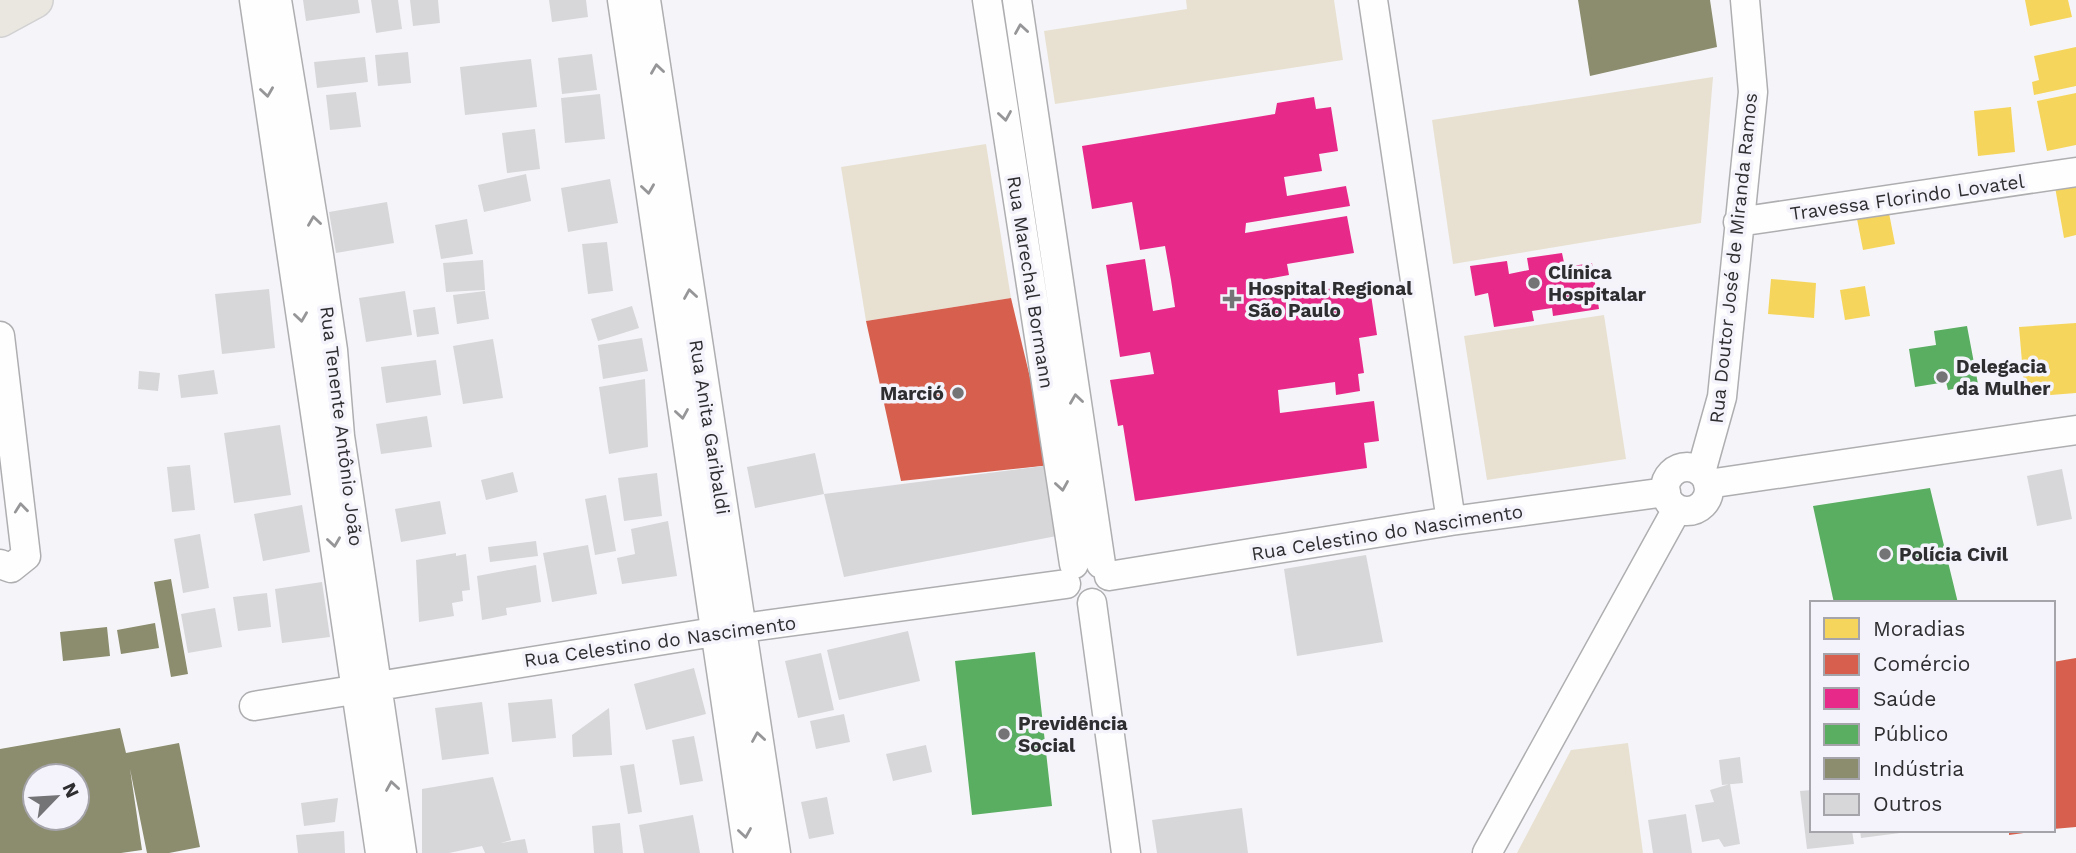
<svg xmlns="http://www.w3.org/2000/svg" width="2076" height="853" viewBox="0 0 2076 853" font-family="'Work Sans',sans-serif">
  <rect width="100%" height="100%" fill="#f5f5f9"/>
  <path fill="#e8e1d2" d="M1186 0H1334L1343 60 1055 104 1044 31 1187 9Z
    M1713 77 1701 223 1453 264 1432 120Z
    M986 144 1011 298 866 321 841 167Z
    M1604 315 1626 459 1487 480 1464 336Z
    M1628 743 1643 853H1517L1571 750Z"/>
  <path fill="#f6d55c" d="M2025 0H2068L2072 17 2030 26Z
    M2076 47V86L2034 95 2032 82 2039 80 2034 56Z
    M2076 93V145L2047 151 2037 101Z
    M2011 107 2015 152 1978 156 1974 111Z
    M2076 183V235L2064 238 2055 187Z
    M1889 213 1895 244 1863 250 1857 219Z
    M1771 279 1816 283 1814 318 1768 314Z
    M1865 286 1870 316 1845 320 1840 290Z
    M2076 323V393L2025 397 2019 327Z"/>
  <path fill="#d6604d" d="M1011 298 1051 465 901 481 866 321Z
    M2076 658V827L2053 829V662Z
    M2009 830H2031V832L2009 835Z"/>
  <path fill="#e7298a" d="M1314 97 1316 109 1331 107 1338 151 1319 154 1322 171 1284 177 1287 196 1346 186 1350 206 1246 223 1245 233 1347 216 1354 253 1287 264 1289 275 1261 280 1263 298 1356 285 1358 296 1371 295 1377 335 1359 338 1364 373 1358 374 1360 391 1336 395 1335 382 1278 390 1280 413 1374 401 1379 441 1364 443 1367 468 1135 501 1123 425 1118 426 1110 380 1154 374 1150 352 1120 357 1106 265 1145 259 1153 311 1175 307 1171 280 1165 246 1140 250 1132 202 1092 209 1082 146 1275 114 1277 103Z
    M1562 253 1565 267 1592 263 1599 309 1553 316 1552 308 1532 311 1534 321 1494 327 1488 293 1475 296 1470 266 1507 261 1509 274 1529 270 1527 258Z"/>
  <path fill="#5aae61" d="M1967 326 1978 384 1948 390 1946 382 1915 387 1909 349 1936 345 1934 331Z
    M1930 488 1958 603H1834L1813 506Z
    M1035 652 1052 806 972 815 955 661Z"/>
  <path fill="#8c8c6e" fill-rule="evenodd" d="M1578 0H1710L1717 47 1590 76Z
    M171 579 188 674 171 677 154 582Z
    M155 623 159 648 121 654 117 630Z
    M107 627 110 656 63 661 60 632Z
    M120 728 126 753 179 743 200 847 169 853H147L130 769 142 850 121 853H0V749ZM35 776H77V818H35Z"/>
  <path fill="#d7d7da" d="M303 0H358L360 13 306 21Z
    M371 0H398L402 29 376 33Z
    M410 0H438L440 23 413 26Z
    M549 0H586L588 17 552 22Z
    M408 52 411 83 378 86 375 55Z
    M592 54 597 90 562 94 558 58Z
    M365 57 368 82 317 88 314 62Z
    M531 59 537 107 465 115 460 67Z
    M356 92 361 127 330 130 326 95Z
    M600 94 605 139 565 143 561 98Z
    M535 129 540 169 507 173 502 133Z
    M526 174 531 201 484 212 478 185Z
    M610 179 618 223 568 232 561 188Z
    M387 202 394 243 336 253 329 212Z
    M467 219 473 254 441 259 435 225Z
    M607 242 613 291 588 294 582 244Z
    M483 260 485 290 446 292 443 263Z
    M269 289 275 348 222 354 215 294Z
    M405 291 412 335 366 342 359 298Z
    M485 291 489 319 457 324 453 295Z
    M632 306 639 328 598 341 591 319Z
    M435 307 439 334 417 337 413 310Z
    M642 338 648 371 603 379 598 345Z
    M493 339 503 398 463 404 453 346Z
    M436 360 441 395 386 403 381 367Z
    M214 370 218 394 181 398 178 375Z
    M139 371 160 373 158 391 138 389Z
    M645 379 648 447 609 454 599 387Z
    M427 416 432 447 381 454 376 424Z
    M280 425 291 495 234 503 224 433Z
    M815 453 824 494 755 508 747 467Z
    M190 465 195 510 172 512 167 467Z
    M1051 465 1062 535 844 577 824 494Z
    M2062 469 2072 519 2037 526 2027 476Z
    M513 472 518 492 486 500 481 480Z
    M657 473 662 516 624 521 618 478Z
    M606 495 616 551 595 555 585 499Z
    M440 501 446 534 401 542 395 509Z
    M302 505 310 552 263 561 254 514Z
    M668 521 677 576 622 584 617 558 635 554 631 529Z
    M200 534 209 588 183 593 174 539Z
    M536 541 538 556 490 562 488 547Z
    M588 545 597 594 552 602 543 553Z
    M456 553V556L466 554 470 590 462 591 463 601 452 603 454 616 419 622 416 560Z
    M1366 555 1383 642 1297 656 1284 569Z
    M536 565 541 602 506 608 507 615 482 620 477 576Z
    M322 582 330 637 282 643 275 589Z
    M267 593 271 627 238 631 233 597Z
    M215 608 222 647 188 653 181 614Z
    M908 631 920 681 839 700 827 650Z
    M821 653 834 710 798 718 785 661Z
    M694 668 706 714 646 730 634 684Z
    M552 699 556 738 512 742 508 703Z
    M482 702 489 754 442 760 435 708Z
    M609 708 612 755 573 757 572 735Z
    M844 714 850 742 816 749 810 721Z
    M694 736 703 781 680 785 672 740Z
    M926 745 932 772 893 781 886 754Z
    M1740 757 1743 783 1722 785 1719 760Z
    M634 764 642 812 628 814 620 766Z
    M493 777 511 840 501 843 525 839 528 853H485L482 846 449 853H422V789Z
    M1730 784 1740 844 1724 847 1719 839 1702 842 1695 805 1714 802 1710 790Z
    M1812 790V830H1852L1854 844 1807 849 1800 791Z
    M827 797 834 834 809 839 801 802Z
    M338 798 335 822 304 826 301 803Z
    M1242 808 1248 853H1157L1152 820Z
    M1686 814 1692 853H1653L1648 820Z
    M693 815 700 853H644L639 825Z
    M620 823 623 853H594L592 826Z
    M1860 830H1899L1900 833 1861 838Z
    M344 831 345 853H298L296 835Z"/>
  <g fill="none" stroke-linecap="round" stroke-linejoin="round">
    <g stroke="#aeaeb1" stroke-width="31">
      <path id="minor" d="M254 0 380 853
        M277 0 319 255 333 350 340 436 402 853
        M622 0 748 853
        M646 0 776 853
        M987 0 1074 564
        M1017 0 1101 564
        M1373 0 1451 521
        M1738 222 2076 172
        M0 336 26 556 11 568 0 564
        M1665 489a22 22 0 1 1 44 0a22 22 0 1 1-44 0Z
        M1701 472 1722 397 1753 92 1745 0
        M1708 484 2076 430
        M1109 576 1451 521 1666 492
        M1092 603 1126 853
        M254 706 714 632 1066 584
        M1487 853 1677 509"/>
    </g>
    <g stroke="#d1d1d3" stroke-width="38">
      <path id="major" d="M0 19 35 0"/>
    </g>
    <use href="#minor" stroke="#fefefe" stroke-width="28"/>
    <use href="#major" stroke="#eae7e0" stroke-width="35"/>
  </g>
  <defs><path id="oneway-chevron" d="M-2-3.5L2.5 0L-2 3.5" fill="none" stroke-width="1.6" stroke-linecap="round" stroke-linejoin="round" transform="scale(1.75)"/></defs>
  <g stroke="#969698">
    <use href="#oneway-chevron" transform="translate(1021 29) rotate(-99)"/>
    <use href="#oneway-chevron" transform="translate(657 69) rotate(-98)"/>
    <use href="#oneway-chevron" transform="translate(267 92) rotate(82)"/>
    <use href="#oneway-chevron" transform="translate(1005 116) rotate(81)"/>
    <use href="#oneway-chevron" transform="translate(648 189) rotate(82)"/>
    <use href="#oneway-chevron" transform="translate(314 221) rotate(-98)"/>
    <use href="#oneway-chevron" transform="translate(690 294) rotate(-99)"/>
    <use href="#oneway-chevron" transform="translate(301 317) rotate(82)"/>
    <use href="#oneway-chevron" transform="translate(1076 399) rotate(-98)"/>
    <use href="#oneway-chevron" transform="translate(682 414) rotate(81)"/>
    <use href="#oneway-chevron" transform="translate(1062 486) rotate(81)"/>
    <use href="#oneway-chevron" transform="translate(21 508) rotate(-96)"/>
    <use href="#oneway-chevron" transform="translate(334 542) rotate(82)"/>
    <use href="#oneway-chevron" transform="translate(758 737) rotate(-99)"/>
    <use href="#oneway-chevron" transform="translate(392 786) rotate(-99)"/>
    <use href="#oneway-chevron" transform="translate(745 833) rotate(81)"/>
  </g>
  <g fill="#747477" stroke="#f4f3fb" stroke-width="2.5">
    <circle cx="1534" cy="283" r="7"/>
    <path d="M1228.5 288.5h7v7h7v7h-7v7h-7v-7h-7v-7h7z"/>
    <circle cx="1942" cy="377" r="7"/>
    <circle cx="958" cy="393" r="7"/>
    <circle cx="1885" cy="554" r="7"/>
    <circle cx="1004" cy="734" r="7"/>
  </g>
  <g text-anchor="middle" stroke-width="7" stroke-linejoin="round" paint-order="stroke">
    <g font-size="19" fill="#2e2e31" stroke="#f4f3fb">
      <text transform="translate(1907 197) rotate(-8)" y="7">Travessa Florindo Lovatel</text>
      <text transform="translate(1733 258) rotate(-84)" y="7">Rua Doutor José de Miranda Ramos</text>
      <text transform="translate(1031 282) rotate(81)" y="7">Rua Marechal Bormann</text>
      <text transform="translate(342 426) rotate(83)" y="7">Rua Tenente Antônio João</text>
      <text transform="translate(710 427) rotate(81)" y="7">Rua Anita Garibaldi</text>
      <text transform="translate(1387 532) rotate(-9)" y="7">Rua Celestino do Nascimento</text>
      <text transform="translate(660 641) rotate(-8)" y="7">Rua Celestino do Nascimento</text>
    </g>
    <g font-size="19" font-weight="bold" fill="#2e2e31" stroke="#f4f3fb" text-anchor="start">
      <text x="1548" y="279">Clínica<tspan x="1548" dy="22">Hospitalar</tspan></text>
      <text x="1248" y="295">Hospital Regional<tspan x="1248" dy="22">São Paulo</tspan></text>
      <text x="1956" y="373">Delegacia<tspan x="1956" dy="22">da Mulher</tspan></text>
      <text x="944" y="400" text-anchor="end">Marció</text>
      <text x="1899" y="561">Polícia Civil</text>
      <text x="1018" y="730">Previdência<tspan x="1018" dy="22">Social</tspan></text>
    </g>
  </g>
  <rect x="1810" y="601" width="245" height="231" fill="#f4f3fb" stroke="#a5a4aa" stroke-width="2"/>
  <rect x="1824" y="618" width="35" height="21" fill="#f6d55c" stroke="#a5a4aa" stroke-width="2"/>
  <text x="1873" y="636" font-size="21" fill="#2e2e31">Moradias</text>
  <rect x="1824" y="654" width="35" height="21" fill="#d6604d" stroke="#a5a4aa" stroke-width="2"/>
  <text x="1873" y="671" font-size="21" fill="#2e2e31">Comércio</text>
  <rect x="1824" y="688" width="35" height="21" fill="#e7298a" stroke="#a5a4aa" stroke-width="2"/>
  <text x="1873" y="706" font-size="21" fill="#2e2e31">Saúde</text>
  <rect x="1824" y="724" width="35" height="21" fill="#5aae61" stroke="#a5a4aa" stroke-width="2"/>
  <text x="1873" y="741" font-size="21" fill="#2e2e31">Público</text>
  <rect x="1824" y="758" width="35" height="21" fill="#8c8c6e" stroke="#a5a4aa" stroke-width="2"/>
  <text x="1873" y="776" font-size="21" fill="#2e2e31">Indústria</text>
  <rect x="1824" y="794" width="35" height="21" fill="#d7d7da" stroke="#a5a4aa" stroke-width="2"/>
  <text x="1873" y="811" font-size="21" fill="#2e2e31">Outros</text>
  <g transform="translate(56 797) rotate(65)"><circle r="33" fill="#f4f3fb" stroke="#a5a4aa" stroke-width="2"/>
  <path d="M0-5L12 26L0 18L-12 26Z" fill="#747477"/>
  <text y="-10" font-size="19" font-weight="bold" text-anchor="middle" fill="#2e2e31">N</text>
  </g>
</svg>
